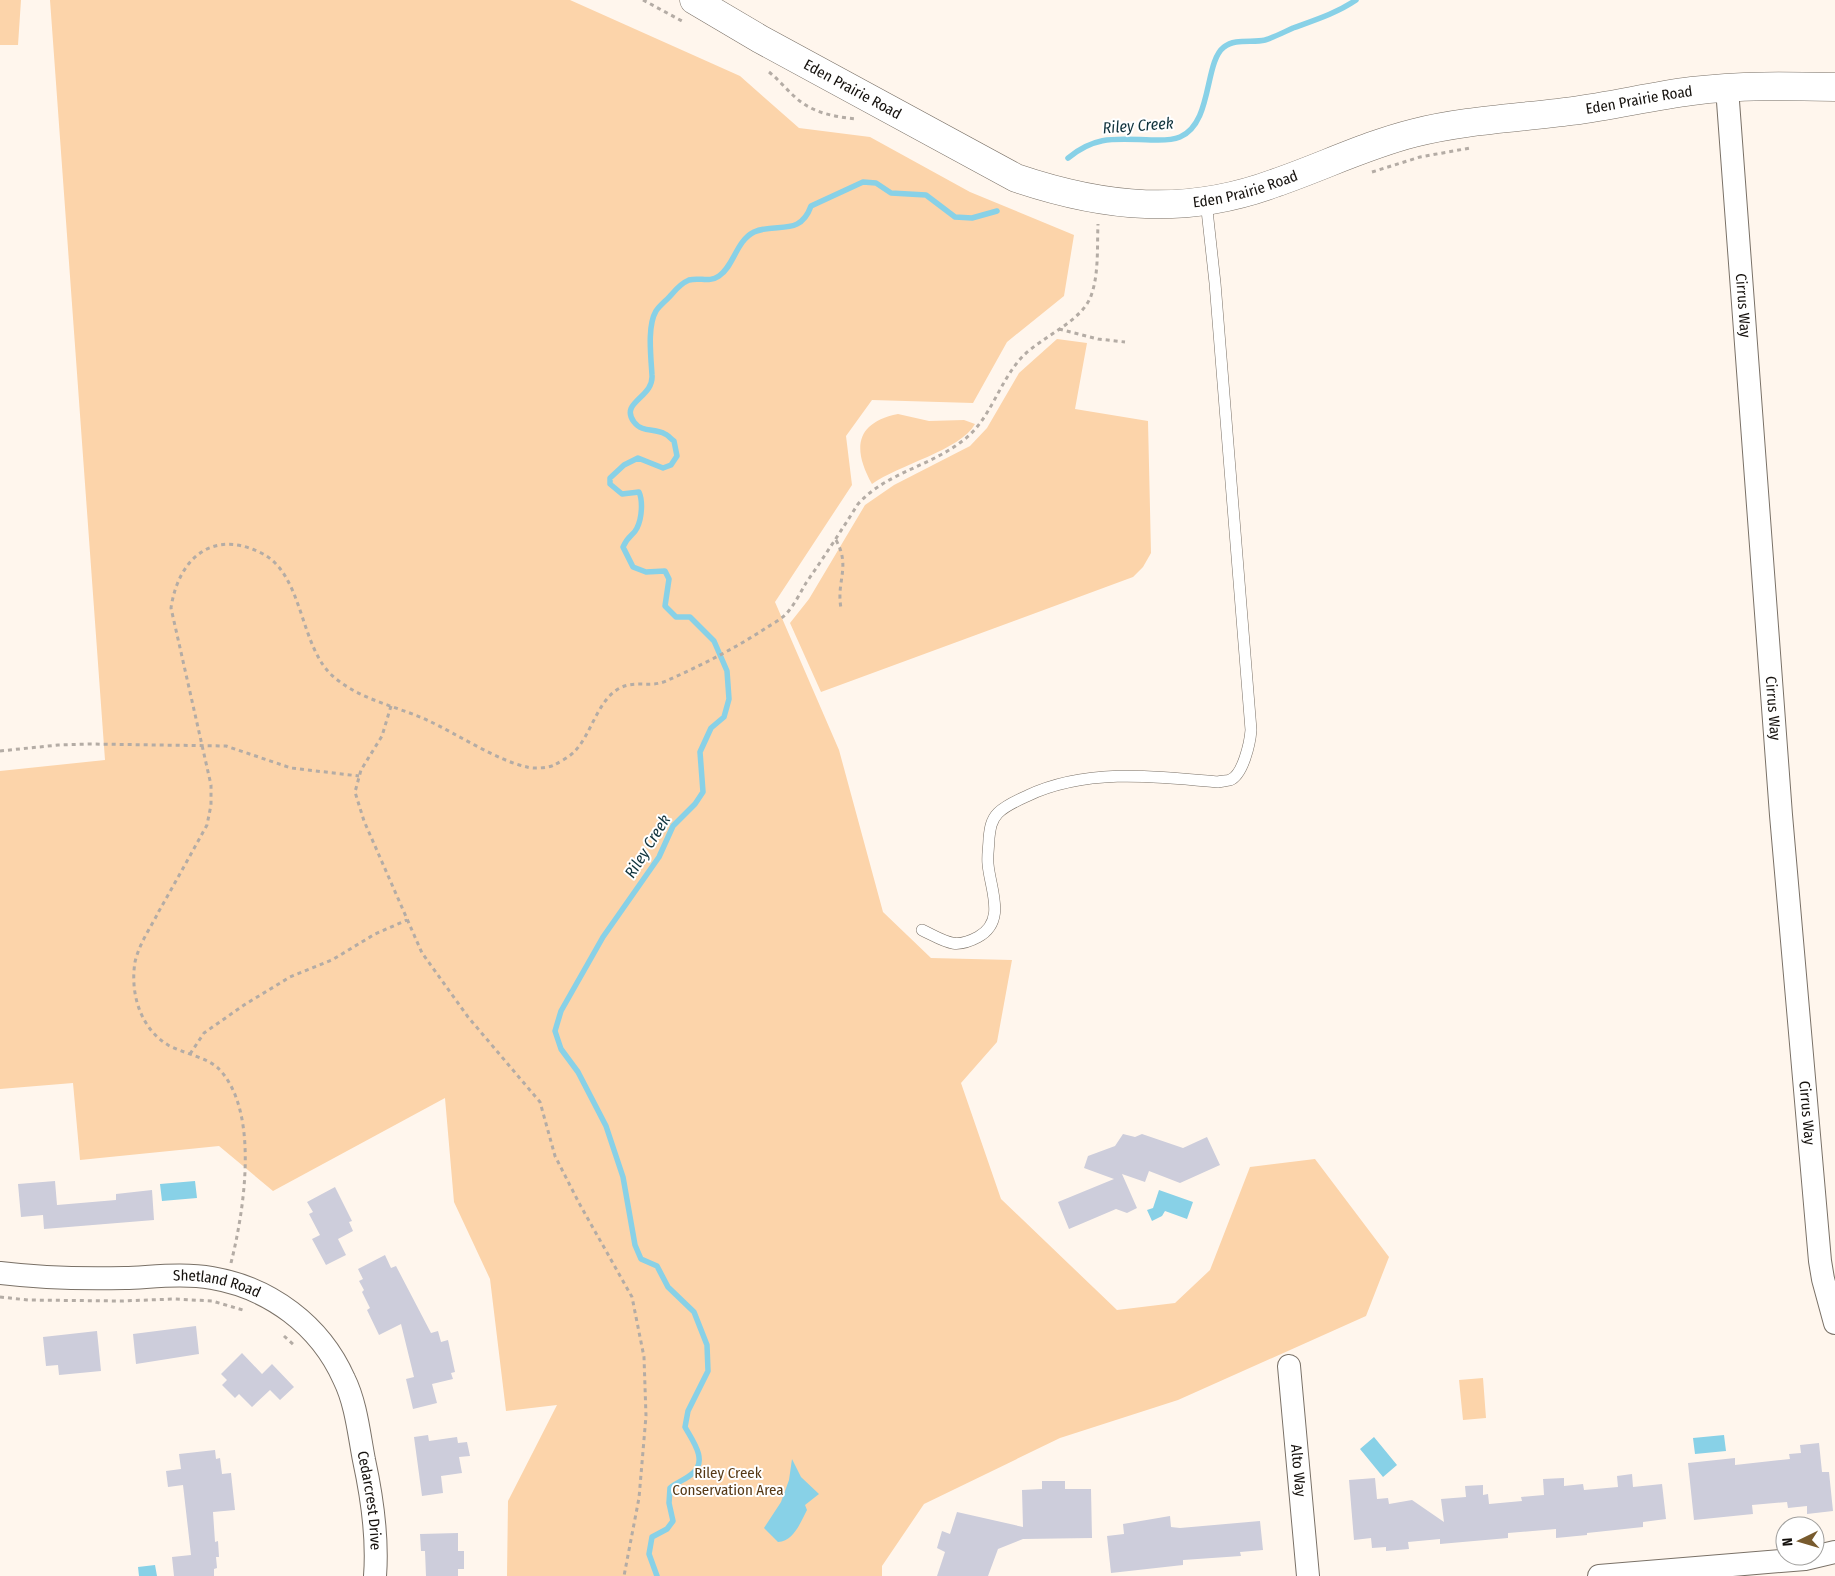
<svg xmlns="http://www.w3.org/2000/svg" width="1835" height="1576" viewBox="0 0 1835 1576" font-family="'Fira Sans Condensed',sans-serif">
  <rect width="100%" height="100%" fill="#fff6ed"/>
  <path fill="#fcd4aa" d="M0 0H21L18 45H0Z
    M50 0H570L740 76 799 128 870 137 970 192 1074 235 1064 296 1007 342 973 403 872 400 846 436 852 485 775 602 839 750 883 912 931 958 1012 960 997 1042 961 1083 1001 1199 1117 1310 1175 1303 1210 1270 1250 1167 1315 1159 1389 1257 1366 1316 1178 1400 1060 1438 924 1504 882 1566V1576H507L508 1501 557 1405 506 1411 490 1279 454 1202 445 1098 273 1191 219 1146 80 1160 73 1083 0 1089V771L105 760Z
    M1057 339 1087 343 1075 409 1148 421 1151 553 1143 567 1133 577 821 692 790 623 809 599 865 505 894 485 970 446 987 428 1019 373Z
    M898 414 929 421 964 420 975 424C961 450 898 465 872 484 853 450 854 423 898 414Z
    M1483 1378 1486 1418 1463 1420 1459 1380Z"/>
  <path fill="#88d1e7" d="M195 1181 197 1198 162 1201 160 1184Z
    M1159 1190 1193 1202 1187 1219 1165 1211 1162 1216 1152 1221 1147 1210 1153 1208Z
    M1724 1435 1726 1451 1695 1454 1693 1438Z
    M1374 1437 1397 1465 1383 1477 1360 1449Z
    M792 1459 801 1477 819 1494 805 1505 807 1510C800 1523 794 1541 778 1542L764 1528 781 1502 789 1480Z
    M155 1565 157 1576H139L138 1567Z"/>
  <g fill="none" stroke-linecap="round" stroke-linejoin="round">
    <path stroke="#88d1e7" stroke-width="5.5" d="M1068 158C1096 135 1116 139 1151 140 1161 140 1170 141 1180 137 1213 123 1204 62 1224 47 1235 38 1253 43 1265 40 1275 37 1284 32 1293 28 1315 20 1337 13 1356 0
      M657 1576 649 1554 652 1537 667 1529 673 1521 669 1503 670 1488C677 1482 687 1479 693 1473 708 1460 692 1440 685 1427L688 1411 708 1371 707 1345 694 1312 668 1287 657 1266 641 1259 635 1245 623 1177 606 1126 578 1072 561 1049 555 1031 561 1011 603 937 659 857 673 826 695 804 703 792 700 752 711 728 724 717 729 699 727 671 714 641 690 617H676L665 606 669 579 665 571 646 572 633 567 623 547C628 535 634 535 637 528 642 518 643 501 639 492L622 494 610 484V478L624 465 638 458 663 468 671 465 677 456 674 441C671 439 668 435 665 434 655 428 642 433 634 422 619 402 654 398 652 375 651 357 647 326 656 311 660 305 667 300 672 294 677 288 682 283 689 280 700 277 709 283 719 276 734 266 736 241 754 232 777 222 800 237 811 206L863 182 876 183 891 193 926 195 955 217 972 218 997 211"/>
  </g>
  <path fill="#cdcddb" d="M1123 1134 1135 1137 1142 1134 1183 1148 1207 1137 1220 1165 1180 1183 1149 1171 1145 1182 1122 1174 1137 1208 1127 1213 1116 1209 1069 1229 1058 1202 1114 1179 1084 1168 1088 1156 1115 1146Z
    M55 1181 57 1205 116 1200V1194L152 1190 154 1220 44 1229 43 1215 21 1217 18 1184Z
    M335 1187 352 1221 349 1222 353 1231 338 1239 346 1255 326 1265 312 1239 320 1235 309 1214 313 1212 307 1202Z
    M385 1255 391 1268 396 1266 431 1333 438 1331 441 1342 448 1340 455 1372 451 1373 453 1379 432 1384 437 1403 413 1409 406 1379 414 1377 401 1324 379 1335 367 1310 370 1308 362 1292 364 1290 359 1281 363 1279 358 1269Z
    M196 1326 199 1354 136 1364 133 1334Z
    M97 1331 101 1371 59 1375 58 1365 46 1366 43 1337Z
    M242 1353 262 1374 272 1364 294 1387 280 1400 270 1390 252 1407 239 1394 235 1398 222 1385 227 1380 221 1374Z
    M428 1435 429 1441 457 1437 458 1443 467 1442 470 1456 459 1457 462 1473 441 1476 443 1493 422 1496 414 1437Z
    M1819 1443 1822 1472H1829L1833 1511 1807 1514V1506L1788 1508 1787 1502 1752 1505 1753 1514 1694 1520 1688 1463 1735 1458V1465L1790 1459 1789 1454 1801 1453 1800 1445Z
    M215 1450 216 1459 220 1458 222 1474 231 1473 235 1510 213 1512 215 1542 218 1541 219 1557H216L217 1568 214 1569V1576H174L172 1557 191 1555 183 1485 168 1487 166 1471 181 1469 179 1454Z
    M1632 1474 1633 1487 1662 1484 1666 1519 1643 1522V1527L1587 1533V1535L1556 1538V1529L1508 1533V1538L1440 1544V1539L1408 1542 1409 1549 1386 1551V1547L1372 1548 1371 1538 1354 1540 1349 1480 1375 1478 1377 1499 1388 1498 1389 1504 1412 1500 1444 1522 1441 1499 1466 1497 1465 1486 1483 1485V1495L1488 1494 1489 1504 1522 1501 1521 1497 1544 1495 1543 1479 1564 1478V1486L1583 1484 1584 1490 1618 1487 1617 1476Z
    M1042 1481H1065V1489H1091L1092 1538 1023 1539 998 1549 988 1576H937L945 1552 937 1548 942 1531 950 1534 957 1512 1023 1527 1022 1490 1042 1489Z
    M1170 1516 1171 1527 1180 1528 1260 1521 1263 1550 1240 1552 1241 1556 1183 1560V1565L1111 1573 1107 1536 1124 1534 1123 1524Z
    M458 1533V1551H464V1569H458V1576H426L425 1551H421L420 1534Z"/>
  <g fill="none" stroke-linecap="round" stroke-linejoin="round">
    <g stroke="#7a7167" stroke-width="12">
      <path id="lane" d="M922 930C945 941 954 950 978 937 1007 921 990 889 988 864 987 856 989 846 989 838 990 829 991 820 998 813 1005 806 1018 800 1027 796 1086 768 1155 776 1218 782 1221 781 1226 781 1230 780 1243 775 1250 743 1251 730L1215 283 1206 201"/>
    </g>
    <g stroke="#7a7167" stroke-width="24">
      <g id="street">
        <path id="s1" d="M1727 88 1781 815 1820 1261 1823 1279 1835 1323"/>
        <path id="s2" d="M0 1273C41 1278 83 1279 125 1278 153 1277 184 1273 212 1278 270 1288 320 1325 344 1379 356 1403 359 1434 364 1460 372 1497 378 1538 375 1576"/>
        <path id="s3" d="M1289 1366 1308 1576"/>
        <path d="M1599 1576 1805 1559 1835 1552"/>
      </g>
    </g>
    <g stroke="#7a7167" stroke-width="29">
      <g id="secondary">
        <path id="s4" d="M694 0 760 39 1016 178C1105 208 1186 216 1275 183 1322 167 1366 145 1414 133 1465 120 1520 118 1572 111 1612 106 1652 96 1692 91 1739 85 1788 86 1835 87"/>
      </g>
    </g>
    <path stroke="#b4aca5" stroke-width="3" stroke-dasharray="4 4" stroke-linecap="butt" d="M643 0 682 21
      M769 72C778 79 786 89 795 97 812 113 835 117 857 119
      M1372 172 1420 157 1470 148
      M1059 329 1098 339 1125 342
      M836 540C851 567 836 581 841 608
      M391 706 382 736 361 770 355 792 364 821 422 953 468 1017 540 1102 555 1156 579 1203 632 1297 644 1357 646 1416 639 1498 624 1576
      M0 751 58 745 91 744 226 746 291 768 359 776
      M190 1054 204 1033 244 1005 290 977 332 960 375 934 407 920
      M231 1263C244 1211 260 1112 219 1069 209 1058 182 1053 168 1045 140 1028 130 993 135 962 139 944 151 927 159 911 175 883 191 854 207 825L211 805V785L171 608C178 560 211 529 259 552 305 572 298 648 335 678 363 701 397 706 429 721 457 734 498 761 527 767 534 769 548 768 554 765 560 762 569 757 574 752 592 734 597 700 620 688 635 680 650 688 666 681 700 666 734 649 766 628 772 624 780 620 785 615 794 606 800 593 806 583 824 557 841 531 858 504 886 473 928 467 961 442 991 421 998 382 1023 356 1043 336 1081 322 1091 296 1099 274 1097 247 1098 224
      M0 1297 28 1300 122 1301 174 1299 212 1301 243 1310
      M284 1336 294 1345"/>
    <use href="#lane" stroke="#fff" stroke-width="11"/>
    <use href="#street" stroke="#fff" stroke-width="22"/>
    <use href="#secondary" stroke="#fff" stroke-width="28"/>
  </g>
  <g text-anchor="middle" stroke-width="4" stroke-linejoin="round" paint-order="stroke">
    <g font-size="15" fill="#15110d" stroke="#fff">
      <text dy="5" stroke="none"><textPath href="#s4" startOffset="182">Eden Prairie Road</textPath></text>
      <text dy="5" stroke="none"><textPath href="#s4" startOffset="1008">Eden Prairie Road</textPath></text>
      <text dy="5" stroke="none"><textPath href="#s4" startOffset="602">Eden Prairie Road</textPath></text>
      <text dy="5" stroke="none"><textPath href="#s1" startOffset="218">Cirrus Way</textPath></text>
      <text dy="5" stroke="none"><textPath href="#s1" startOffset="622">Cirrus Way</textPath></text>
      <text dy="5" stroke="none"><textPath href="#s1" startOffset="1028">Cirrus Way</textPath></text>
      <text dy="5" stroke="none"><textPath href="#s2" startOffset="218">Shetland Road</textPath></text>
      <text dy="5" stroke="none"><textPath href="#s3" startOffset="105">Alto Way</textPath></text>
      <text dy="5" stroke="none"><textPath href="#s2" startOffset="510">Cedarcrest Drive</textPath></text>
    </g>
    <g font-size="15" fill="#563915" stroke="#fff">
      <text x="728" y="1478">Riley Creek<tspan x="728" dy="17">Conservation Area</tspan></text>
    </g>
    <g font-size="16" font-style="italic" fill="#10333d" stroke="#fff">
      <text transform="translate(1138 125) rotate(-4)" y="6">Riley Creek</text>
      <text transform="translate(647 846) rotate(-58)" y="6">Riley Creek</text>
    </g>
  </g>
  <g transform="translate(1800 1541) rotate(265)"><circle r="24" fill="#ffffff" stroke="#a1a09e"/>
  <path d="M0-4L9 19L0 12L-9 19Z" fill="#785b2e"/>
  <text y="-8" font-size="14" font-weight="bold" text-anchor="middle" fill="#15110d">N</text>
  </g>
</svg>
